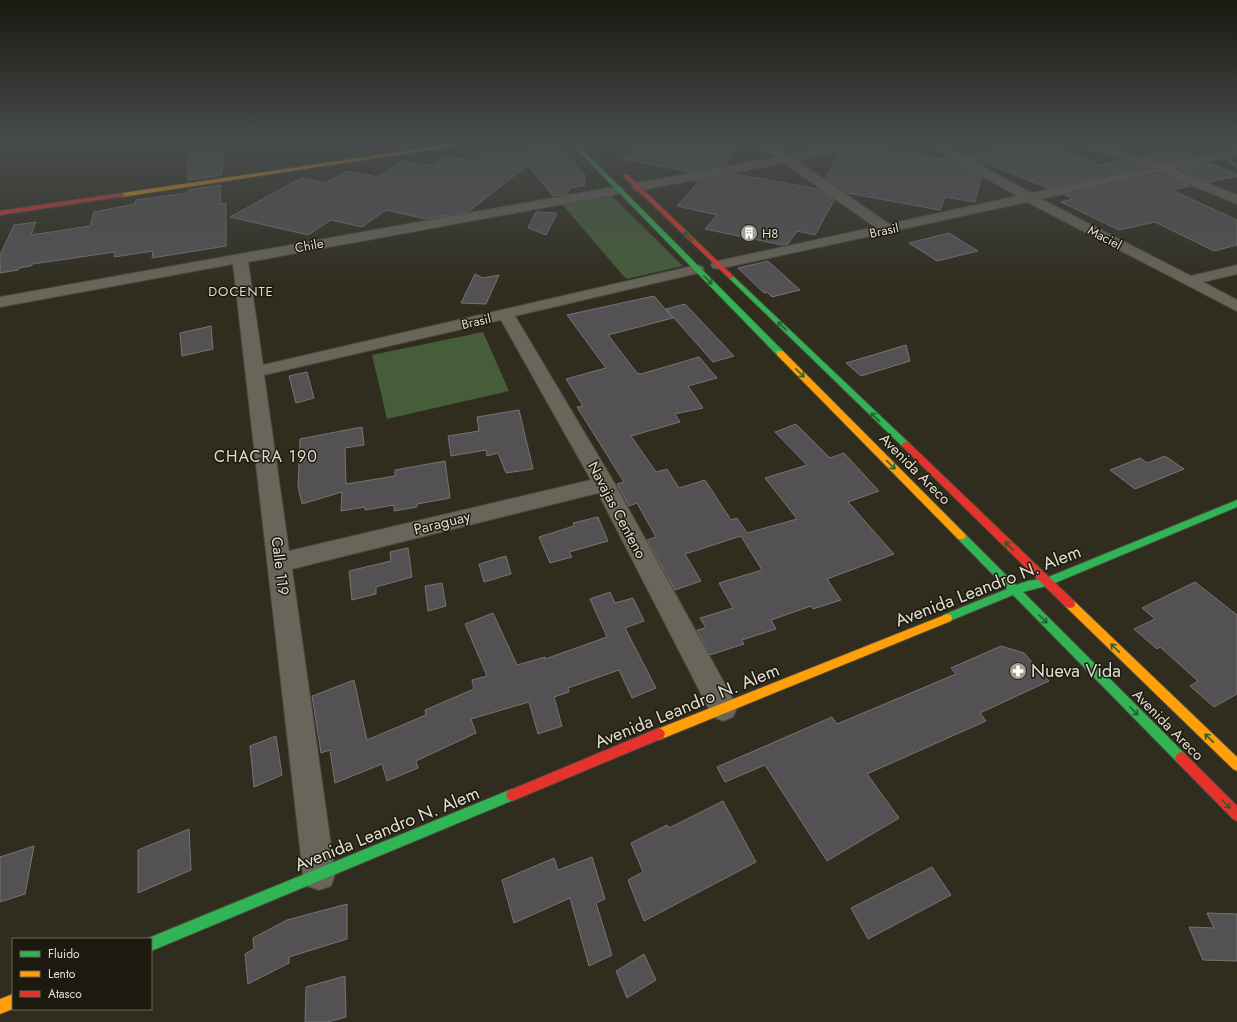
<svg xmlns="http://www.w3.org/2000/svg" width="1237" height="1022" viewBox="0 0 1237 1022" font-family="Jost,sans-serif">
  <rect width="100%" height="100%" fill="#302d1f"/>
  <path fill="#465d39" d="M611 195 683 266 626 279 562 204Z
    M483 332 509 391 387 419 372 355Z"/>
  <g fill="none" stroke-linecap="round" stroke-linejoin="round">
    <path fill="#4f749c" fill-rule="evenodd" d="M1226 158H1228L1237 165V168L1226 160Z"/>
  </g>
  <path fill="#545155" stroke="#767474" d="M642 143H744L725 165 690 172 623 159Z
    M1018 143H1046L1099 165 1122 160 1142 168 1048 188 984 162V165L967 156Z
    M558 146 585 175V185L570 188 567 194 553 196 528 165 468 212 426 219 386 210 362 227 331 220 308 235 230 217 301 178 326 183 346 171 377 177 403 161 432 166 447 156 473 161 485 153 500 155Z
    M869 147 952 160 981 177 975 202 945 197 940 210 847 193 825 178 840 153Z
    M1178 150 1194 157 1162 163 1142 157Z
    M224 151 222 175 188 180 187 156Z
    M1209 163 1237 174V176L1209 182 1179 169Z
    M736 174 818 189 834 200 815 235 797 231 788 244 782 245 705 229 717 215 677 206 700 180Z
    M1160 174 1190 186 1172 190 1237 220V245L1214 251 1155 222 1119 230 1061 202 1073 199 1065 195Z
    M221 185 220 204 226 203V246L152 258 153 251 114 257 115 252 32 264 31 266 19 268 18 270 0 273V255L14 225 36 222 31 235 90 226 94 212 135 204 136 200 188 193V190Z
    M536 212 557 213 546 235 528 228Z
    M949 233 978 251 937 261 909 243Z
    M768 261 800 290 772 297 767 292 764 293 738 268Z
    M475 274 483 278 499 275 486 304 461 303Z
    M654 296 673 318 608 335 637 373 641 374 699 357 717 378 688 386 703 408 675 414 680 422 631 436 656 472 667 469 679 488 705 480 731 520 737 518 747 533 797 519 765 478 807 465 775 432 796 424 830 458 844 453 879 491 848 502 894 554 827 579 841 600 813 609 811 606 771 620 776 629 742 640 744 644 710 655 697 630 706 628 700 618 733 608 719 583 762 570 741 536 685 554 701 581 675 590 647 540 656 537 637 503 629 506 617 484 624 482 577 407 583 406 566 379 606 368 567 315Z
    M685 304 734 356 713 362 666 309Z
    M211 326 213 349 182 356 180 333Z
    M906 345 910 361 861 376 846 363Z
    M307 372 314 398 296 403 289 376Z
    M519 410 533 469 506 473 498 453 487 456 486 450 451 456 448 436 479 431 477 417Z
    M362 427 364 445 345 448 346 484 395 476V470L445 461 450 498 417 504V507L394 511V505L365 510V507L341 511 342 492 302 504 298 486 300 439Z
    M1165 456 1184 469 1135 489 1110 470 1140 458 1147 463Z
    M598 517 608 541 569 552 572 557 550 563 539 537 574 526 573 523Z
    M408 548 412 577 376 587V594L352 600 349 571 391 561 390 552Z
    M506 556 511 574 484 582 479 564Z
    M1195 582 1237 615V694L1214 707 1190 686 1198 681 1160 647 1157 649 1134 629 1155 619 1142 608Z
    M442 583 446 606 428 611 425 586Z
    M610 592 615 603 633 598 644 621 625 628 656 688 632 698 619 670 568 688 569 692 554 697 562 726 538 734 529 702 471 719 476 733 416 761 418 768 387 781 382 764 335 783 330 750 321 753 312 696 354 680 367 740 426 715 425 710 474 689 472 680 487 676 465 624 493 613 517 665 545 657V659L607 637 590 599Z
    M1001 646 1024 653 1049 681 980 713 986 721 867 774 899 818 827 861 765 765 725 782 717 767 832 717 837 724 956 674 951 668Z
    M276 736 282 775 254 787 250 746Z
    M723 801 756 862 644 921 628 880 643 872 631 843 667 825 669 828Z
    M189 829 191 870 138 893V850Z
    M34 846 25 894 0 902V857Z
    M592 857 605 899 596 903 612 955 589 966 570 898 514 923 502 880 554 858 558 870Z
    M932 867 951 895 868 939 851 908Z
    M347 904V939L289 957V963L248 984 245 954 254 949 253 938 287 920Z
    M1207 913 1237 914V961L1203 960 1189 927 1214 928Z
    M644 954 656 980 627 998 616 971Z
    M345 976 346 1017 328 1022H305L306 987Z"/>
  <g fill="none" stroke-linecap="round" stroke-linejoin="round">
    <g stroke="#4c493d" stroke-width="2">
      <path id="street" d="M757 143H771L788 155 849 143H873L867 146 796 160 889 224 1017 196 925 143H940L1031 193 1148 168 1082 145 1080 143H1097L1162 165 1237 149V155L1174 169 1237 195V204L1160 172 1041 199 1191 276 1237 265V274L1203 282 1237 300V311L1027 202 718 269 713 268 711 265 713 262 875 227 784 163 637 191 631 187 637 183 776 157Z
        M619 186 625 190 623 193 248 262 263 365 697 265 702 266 704 269 702 272 515 316 615 484 733 699 737 708 733 717 723 721 713 717 598 493 292 569 335 874 331 886 319 890 307 886 303 874 233 264 0 307V297ZM501 320 591 480 289 551 264 375Z"/>
    </g>
    <g stroke="#4c493d" stroke-width="2">
      <path id="fast" d="M571 143H576L783 351V355H777Z
        M729 276H733L909 443 910 445 909 447H903L729 278Z
        M1237 500V507L1050 585 1023 592 1185 754 1187 758 1185 762 1181 764 1177 762 1013 595 947 622 943 621 942 618 943 615 1007 589 958 539 956 536 958 533H964L1016 585 1028 581 1046 578Z
        M512 789 516 791 518 795 516 799 151 951V939H146Z"/>
    </g>
    <g stroke="#4c493d" stroke-width="2">
      <path id="slow" d="M461 143H473L122 197 119 195 122 193Z
        M777 351H783L964 533 966 536 964 539H958L777 355Z
        M1070 600 1074 601 1237 757V771L1233 769 1066 607 1065 604 1066 601Z
        M947 614 951 615 952 618 951 621 659 740 655 738 653 734 655 730Z
        M13 994V1009L0 1014V999Z"/>
    </g>
    <g stroke="#4c493d" stroke-width="2">
      <path id="jam" d="M624 175H628L733 276V278H729L624 177Z
        M122 193 125 195 124 196 0 215V211Z
        M906 442 909 443 1074 601 1075 604 1074 607 1070 608 1066 607 903 447 902 445 903 443Z
        M659 728 663 730 665 734 663 738 512 801 508 799 506 795 508 791Z
        M1181 752 1185 754 1237 806V821L1233 819 1177 762 1175 758 1177 754Z"/>
    </g>
    <use href="#street" fill="#68655a" fill-rule="evenodd"/>
    <use href="#fast" fill="#30b455" fill-rule="evenodd"/>
    <use href="#slow" fill="#ff9f0a" fill-rule="evenodd"/>
    <use href="#jam" fill="#e5322d" fill-rule="evenodd"/>
  </g>
  <defs><path id="oneway-shaft" d="M-6 0H5M1.5-3L5.5 0L1.5 3" fill="none" stroke-width="1.6" stroke-linecap="round" stroke-linejoin="round"/></defs>
  <g stroke="#255f2e">
    <use href="#oneway-shaft" transform="translate(688 236) rotate(-136)"/>
    <use href="#oneway-shaft" transform="translate(708 280) rotate(45)"/>
    <use href="#oneway-shaft" transform="translate(782 326) rotate(-136)"/>
    <use href="#oneway-shaft" transform="translate(800 373) rotate(45)"/>
    <use href="#oneway-shaft" transform="translate(875 417) rotate(-136)"/>
    <use href="#oneway-shaft" transform="translate(891 465) rotate(45)"/>
    <use href="#oneway-shaft" transform="translate(1009 546) rotate(-136)"/>
    <use href="#oneway-shaft" transform="translate(1043 619) rotate(45)"/>
    <use href="#oneway-shaft" transform="translate(1115 648) rotate(-136)"/>
    <use href="#oneway-shaft" transform="translate(1134 711) rotate(45)"/>
    <use href="#oneway-shaft" transform="translate(1209 738) rotate(-136)"/>
    <use href="#oneway-shaft" transform="translate(1226 804) rotate(45)"/>
  </g>
  <linearGradient id="sky" x2="0" y2="1"><stop stop-color="#1a1911"/><stop offset="0.5" stop-color="#484c4d"/><stop offset="1" stop-color="#484c4d" stop-opacity="0"/></linearGradient>
  <rect width="1237" height="286" fill="url(#sky)"/>
  <defs>
    <g id="building-disc" transform="scale(0.9)"><circle r="9.5" fill="#a39f91" stroke="#1c190e"/><path d="M-4-6H4V6H1V3H-1V6H-4ZM-2.5-4.3h1.7v1.8h-1.7ZM.8-4.3h1.7v1.8H.8ZM-2.5-1h1.7V.8h-1.7ZM.8-1h1.7V.8H.8Z" fill="#fff"/></g>
    <g id="pharmacy-disc" transform="scale(0.9)"><circle r="9.5" fill="#a39f91" stroke="#1c190e"/><path d="M-2-6h4v4h4v4h-4v4h-4v-4h-4v-4h4Z" fill="#fff"/></g>
  </defs>
  <g fill-rule="evenodd">
    <use href="#building-disc" x="749" y="233"/>
    <use href="#pharmacy-disc" x="1018" y="671"/>
  </g>
  <g text-anchor="middle" stroke-width="3" stroke-linejoin="round" paint-order="stroke">
    <g font-size="13" fill="#e1ddce" stroke="#1c190e">
      <text transform="translate(884 230) rotate(-12)" y="5">Brasil</text>
      <text transform="translate(1105 237) rotate(28)" y="5">Maciel</text>
      <text transform="translate(309 245) rotate(-10)" y="5">Chile</text>
      <text transform="translate(476 321) rotate(-13)" y="5">Brasil</text>
    </g>
    <g font-size="13" fill="#e1ddce" stroke="#1c190e" text-anchor="start">
      <text x="762" y="238">H8</text>
    </g>
    <g font-size="13" letter-spacing="1" fill="#e1ddce" stroke="#1c190e">
      <text x="241" y="296">DOCENTE</text>
    </g>
    <g font-size="15" fill="#e1ddce" stroke="#1c190e">
      <text transform="translate(915 469) rotate(45)" y="5">Avenida Areco</text>
      <text transform="translate(617 510) rotate(62)" y="5">Navajas Centeno</text>
      <text transform="translate(442 523) rotate(-14)" y="5">Paraguay</text>
      <text transform="translate(280 566) rotate(83)" y="5">Calle 119</text>
      <text transform="translate(1168 725) rotate(45)" y="5">Avenida Areco</text>
    </g>
    <g font-size="16" letter-spacing="1" fill="#e1ddce" stroke="#1c190e">
      <text x="266" y="462">CHACRA 190</text>
    </g>
    <g font-size="18" fill="#e1ddce" stroke="#1c190e">
      <text transform="translate(988 586) rotate(-21)" y="6">Avenida Leandro N. Alem</text>
      <text transform="translate(687 706) rotate(-22)" y="6">Avenida Leandro N. Alem</text>
      <text transform="translate(387 829) rotate(-22)" y="6">Avenida Leandro N. Alem</text>
    </g>
    <g font-size="18" fill="#e1ddce" stroke="#1c190e" text-anchor="start">
      <text x="1031" y="677">Nueva Vida</text>
    </g>
  </g>
  <rect x="12" y="938" width="140" height="72" fill="#1c190e" stroke="#6b675b"/>
  <rect x="20" y="951" width="20" height="6" fill="#30b455" stroke="#6b675b"/>
  <text x="48" y="958" font-size="12" fill="#e1ddce">Fluido</text>
  <rect x="20" y="971" width="20" height="6" fill="#ff9f0a" stroke="#6b675b"/>
  <text x="48" y="978" font-size="12" fill="#e1ddce">Lento</text>
  <rect x="20" y="991" width="20" height="6" fill="#e5322d" stroke="#6b675b"/>
  <text x="48" y="998" font-size="12" fill="#e1ddce">Atasco</text>
</svg>
